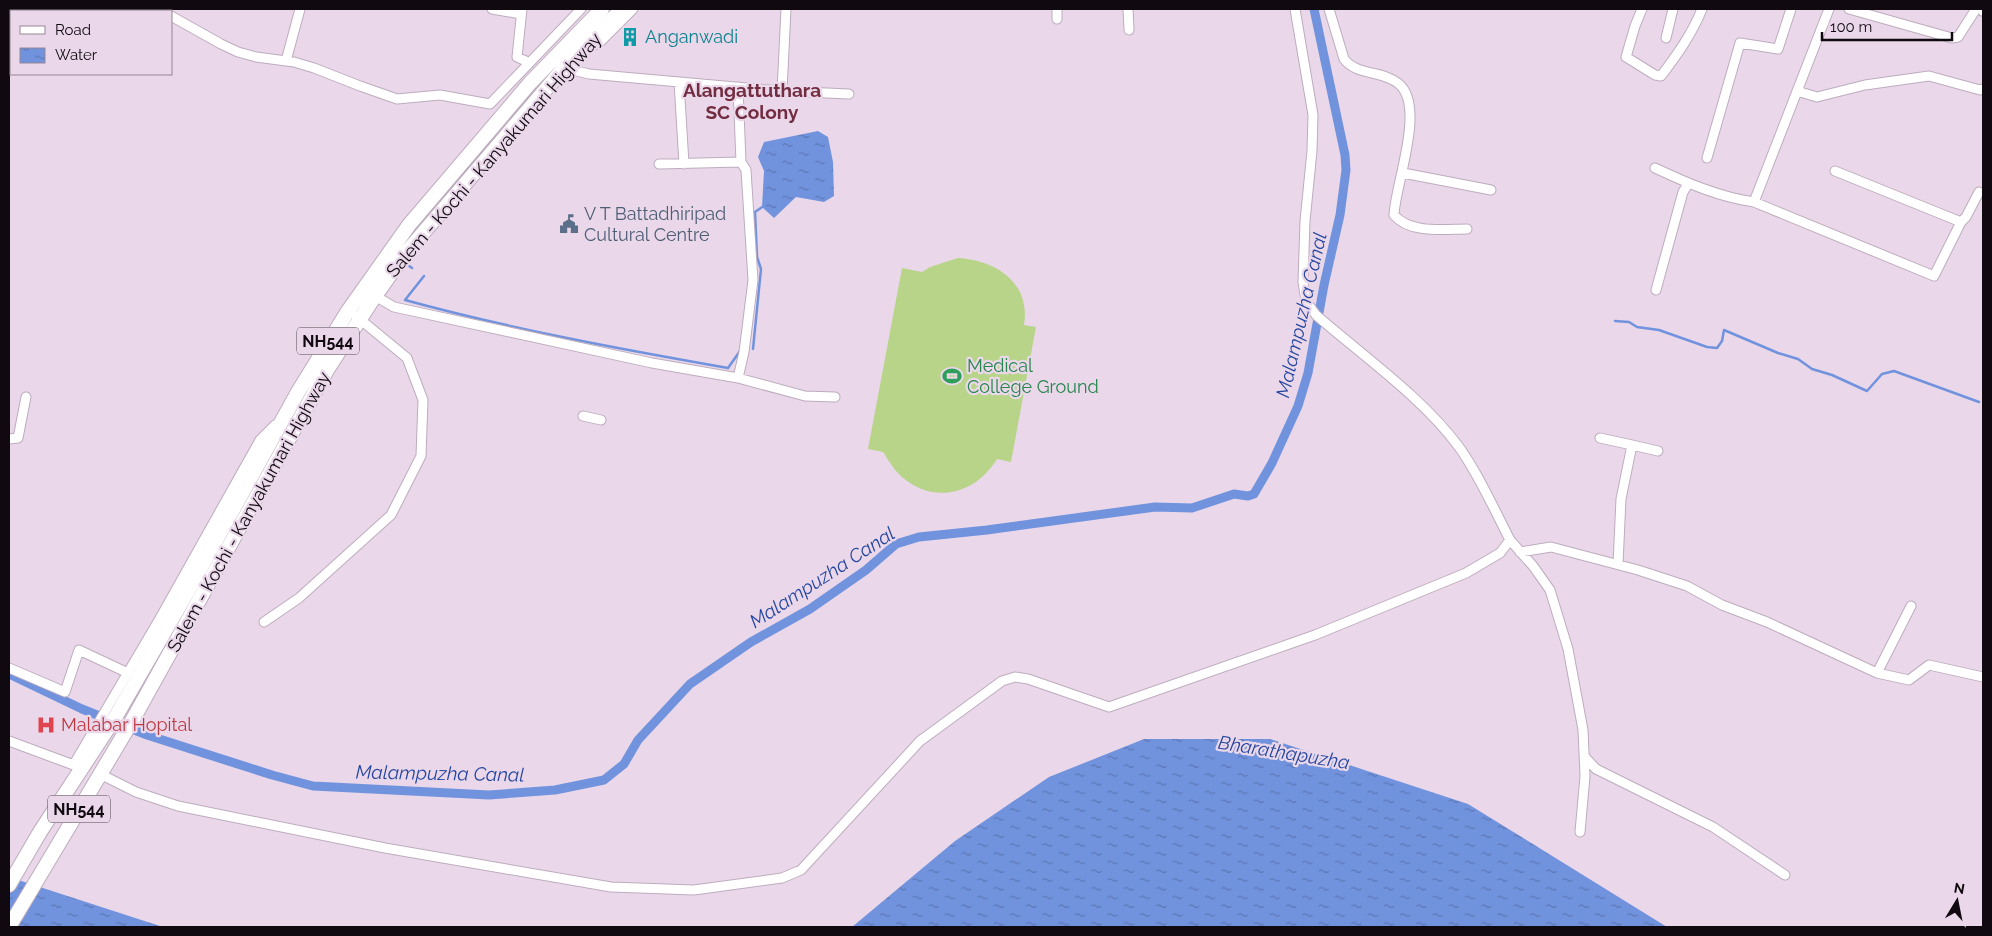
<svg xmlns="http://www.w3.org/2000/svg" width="1992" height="936" viewBox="0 0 1992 936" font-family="Raleway,sans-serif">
  <defs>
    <pattern id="water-ripples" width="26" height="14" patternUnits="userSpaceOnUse" patternTransform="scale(1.25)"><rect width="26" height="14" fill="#7193de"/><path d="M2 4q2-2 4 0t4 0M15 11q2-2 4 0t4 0" fill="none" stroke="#5b76b3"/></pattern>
  </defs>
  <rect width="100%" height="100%" fill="#ead8ea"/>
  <path fill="#b7d489" d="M958 258C996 260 1031 283 1024 325L1036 327 1011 462 997 459C976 494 934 505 902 477 894 470 889 461 883 452L868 449 902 268 922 272 930 267Z"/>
  <path fill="url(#water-ripples)" d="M818 131 828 137 833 162 834 196 824 202 796 197 774 218 762 207 764 171 758 157 764 142Z
    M1144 739H1270L1468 804 1667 927H852L955 841 1049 777Z
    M9 877 163 927H9Z"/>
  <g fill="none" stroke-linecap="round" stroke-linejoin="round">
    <path stroke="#7193de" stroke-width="2.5" d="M408 265 412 268
      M424 276 405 300C511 329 620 349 728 368L740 351
      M1615 321 1629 322 1637 327 1659 330 1707 347 1717 348 1722 341 1724 330 1778 353 1798 359 1812 369 1832 375 1867 391 1882 374 1894 371 1979 402
      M753 349 761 269 757 257 755 212 765 205"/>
    <path stroke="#7193de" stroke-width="9" d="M9 674 82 709 147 735 272 775 313 786 489 795 555 790 604 780 624 764 638 740 690 684 751 642 810 609 866 570 896 544 919 537 987 530 1155 507 1192 508 1234 494 1248 496 1254 494 1272 463 1298 406 1308 373 1324 285 1340 215 1346 170 1345 155 1314 9"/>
    <g stroke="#bdacbe" stroke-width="11">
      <path id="minor" d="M148 9 157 11
        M492 9 521 14
        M522 9 517 57 528 62
        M1057 9V19
        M1128 9 1129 30
        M1295 9 1313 115 1312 151 1305 221 1303 282 1306 301 1316 315C1363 356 1422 397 1459 447 1479 475 1494 509 1510 540
        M1329 9 1344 59C1357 76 1382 70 1399 84 1426 107 1395 185 1394 215 1410 234 1444 229 1467 229
        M1642 9 1635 26 1626 57 1655 75 1661 76C1677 55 1692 34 1702 9
        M1849 9 1952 38 1958 37 1976 9
        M171 16 221 44 238 52 256 57 294 62 314 68 360 86 397 99 440 95 490 104 581 9
        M1666 38 1673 9
        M588 48 600 42 633 9
        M286 61 300 9
        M564 68 589 74 782 91 849 94
        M679 82 684 164
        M738 87 741 162
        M782 91 786 9
        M1797 91 1817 97 1865 85 1929 76 1980 90 1983 89
        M1707 158 1740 43 1778 49 1791 9
        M659 164 741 162 746 170 753 280 744 352 738 378
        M1655 168C1687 183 1719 197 1754 202L1934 276 1961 222 1966 217 1979 192
        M1835 171 1961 222
        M1403 173 1491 190
        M1754 202 1829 9
        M1656 290 1683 192 1688 184
        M375 296 394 307 652 363 738 378 805 396 835 397
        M583 416 601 420
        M1600 438 1632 445
        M9 439 18 438 26 397
        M1520 552 1551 547 1638 570 1687 586 1722 605 1767 622 1877 673 1909 680 1929 665 1983 677
        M1618 564 1621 499 1632 445 1658 451
        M264 622 299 598 391 515 421 456 423 400 407 358 356 316
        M9 668 65 692 79 650 128 673
        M1877 673 1911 606
        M9 741 79 767
        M1584 756 1596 769 1713 827 1785 875
        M74 764 159 620 260 440 275 425
        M100 774 136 792 178 806 385 848 611 887 694 890 782 878 801 870 920 741 1002 681 1015 677 1028 679 1109 707 1315 635 1466 573 1500 553 1510 540 1533 566 1550 590 1568 649 1583 730 1585 776 1580 832"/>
    </g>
    <g stroke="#bdacbe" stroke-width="14">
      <path id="major" d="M1983 9V10"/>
    </g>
    <g stroke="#bdacbe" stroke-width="16">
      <path id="highway" d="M9 885 40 832 116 716 188 591 298 392 348 311 409 225 530 83 602 9
        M9 927 132 721 327 370 375 296 405 254 482 164 564 68 622 9"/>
    </g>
    <use href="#minor" stroke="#fff" stroke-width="9"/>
    <use href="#major" stroke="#fff" stroke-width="11"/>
    <use href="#highway" stroke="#fff" stroke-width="14"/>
  </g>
  <defs>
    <g id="building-bare" transform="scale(1.5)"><path d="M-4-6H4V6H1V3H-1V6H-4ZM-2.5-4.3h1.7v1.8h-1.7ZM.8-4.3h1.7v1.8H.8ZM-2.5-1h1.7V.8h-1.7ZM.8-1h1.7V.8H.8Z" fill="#0f9aa8" stroke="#ead8ea" stroke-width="2.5" paint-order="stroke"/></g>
    <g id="civic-bare" transform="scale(1.5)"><path d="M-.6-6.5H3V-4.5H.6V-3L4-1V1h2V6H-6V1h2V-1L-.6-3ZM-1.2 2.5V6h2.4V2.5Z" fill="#5c6f8a" stroke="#ead8ea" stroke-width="2.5" paint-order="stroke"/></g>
    <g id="stadium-bare" transform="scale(1.5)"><path d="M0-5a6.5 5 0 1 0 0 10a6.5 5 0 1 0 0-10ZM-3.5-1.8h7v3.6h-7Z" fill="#2e9e5b" stroke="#ead8ea" stroke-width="2.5" paint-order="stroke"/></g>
    <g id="hospital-bare" transform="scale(1.5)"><path d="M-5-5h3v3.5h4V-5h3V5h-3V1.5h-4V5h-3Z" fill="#e0444e" stroke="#ead8ea" stroke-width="2.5" paint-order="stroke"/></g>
  </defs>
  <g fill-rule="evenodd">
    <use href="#building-bare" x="630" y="37"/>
    <use href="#civic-bare" x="569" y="224"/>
    <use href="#stadium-bare" x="952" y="376"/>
    <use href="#hospital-bare" x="46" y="725"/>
  </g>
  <g text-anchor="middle" stroke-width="4.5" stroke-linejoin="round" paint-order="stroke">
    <g fill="#ead8ea" stroke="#514851" stroke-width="1">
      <rect x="297" y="327.5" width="62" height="27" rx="4"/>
      <rect x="48" y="795.5" width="62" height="27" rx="4"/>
    </g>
    <g font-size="16" font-weight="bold" fill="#100a10">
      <text x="328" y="347">NH544</text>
      <text x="79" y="815">NH544</text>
    </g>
    <g font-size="18" fill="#0d838f" stroke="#ead8ea" text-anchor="start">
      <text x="645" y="43">Anganwadi</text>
    </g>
    <g font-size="18" fill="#100a10" stroke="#ead8ea">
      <text transform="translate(494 155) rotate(-49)" y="6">Salem - Kochi - Kanyakumari Highway</text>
      <text transform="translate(249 512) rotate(-61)" y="6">Salem - Kochi - Kanyakumari Highway</text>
    </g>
    <g font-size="18" fill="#4e5e75" stroke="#ead8ea" text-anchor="start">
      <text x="584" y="220">V T Battadhiripad<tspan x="584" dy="21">Cultural Centre</tspan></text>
    </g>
    <g font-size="18" fill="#27864d" stroke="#ead8ea" text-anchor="start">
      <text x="967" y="372">Medical<tspan x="967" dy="21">College Ground</tspan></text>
    </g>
    <g font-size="18" fill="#be3a42" stroke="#ead8ea" text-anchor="start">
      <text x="61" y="731">Malabar Hopital</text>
    </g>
    <g font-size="19" font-weight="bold" fill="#732d41" stroke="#ead8ea">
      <text x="752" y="97">Alangattuthara<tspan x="752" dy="22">SC Colony</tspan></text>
    </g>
    <g font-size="19" font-style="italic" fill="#2547a0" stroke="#ead8ea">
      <text transform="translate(1301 315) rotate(-77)" y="7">Malampuzha Canal</text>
      <text transform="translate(822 577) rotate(-33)" y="7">Malampuzha Canal</text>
      <text transform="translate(1284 752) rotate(9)" y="7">Bharathapuzha</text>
      <text transform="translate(440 773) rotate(1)" y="7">Malampuzha Canal</text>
    </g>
  </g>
  <rect width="1992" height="936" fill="none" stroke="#100a10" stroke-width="20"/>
  <rect x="10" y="10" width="162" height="65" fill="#ead8ea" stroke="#938693"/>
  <rect x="20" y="26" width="25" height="8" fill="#ffffff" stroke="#938693"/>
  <text x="55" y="35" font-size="15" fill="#100a10">Road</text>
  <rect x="20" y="48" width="25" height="15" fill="url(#water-ripples)" stroke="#938693"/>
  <text x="55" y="60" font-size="15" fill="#100a10">Water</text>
  <g transform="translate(1957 901) rotate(10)" stroke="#ead8ea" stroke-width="4" paint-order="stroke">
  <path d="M0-4L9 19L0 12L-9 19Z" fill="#100a10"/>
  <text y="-8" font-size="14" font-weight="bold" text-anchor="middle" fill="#100a10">N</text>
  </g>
  <path d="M1822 32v8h130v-8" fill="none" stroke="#100a10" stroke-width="2.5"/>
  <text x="1830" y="32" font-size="15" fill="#100a10" stroke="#ead8ea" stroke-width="4" paint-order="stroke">100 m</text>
</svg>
